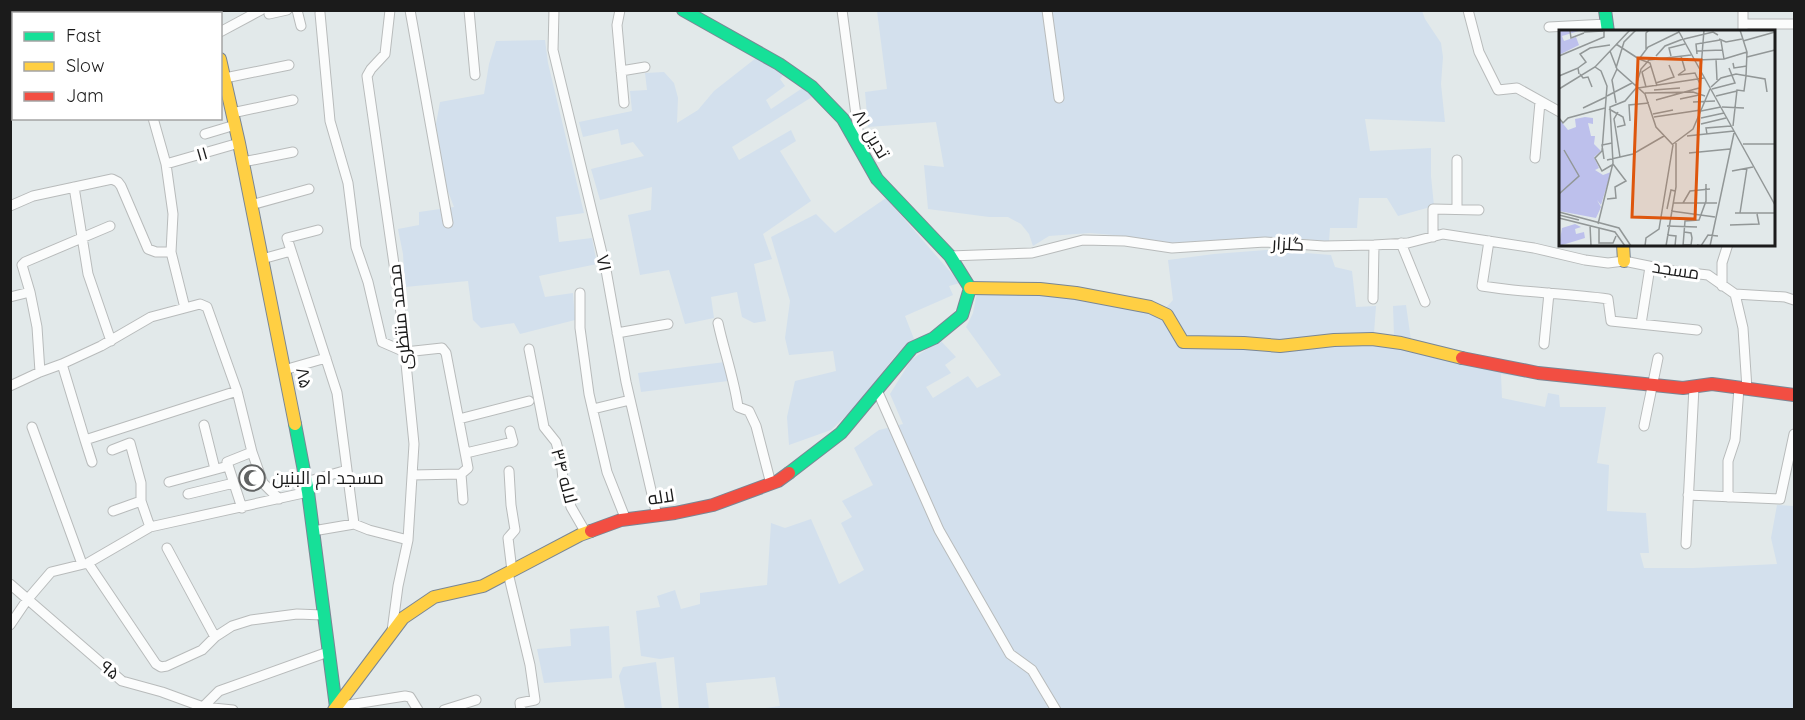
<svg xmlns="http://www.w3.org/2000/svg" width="1805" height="720" viewBox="0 0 1805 720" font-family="Quicksand,Cairo,sans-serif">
  <rect width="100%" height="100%" fill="#e2e9ea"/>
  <path fill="#d3e0ed" d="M877 11H1422L1425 19 1441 43 1443 57 1441 84 1445 122 1365 119 1370 151 1431 148V176L1434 206 1398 216 1387 198H1359L1357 228H1330L1329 241 1272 237 1172 243 1125 236 1090 233 1049 236 1033 246 1029 234 1021 224 1008 217H989L928 209 924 165 944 167 936 122 868 127 865 92 887 89Z
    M545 40 548 63 584 213 556 217 559 242 592 238 597 264 539 276 545 297 573 293 575 320 520 334 514 323 481 328 473 320 468 281 405 287 403 254 398 229 419 225V212L454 207 444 181 436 124 440 102 484 94 489 64 496 41Z
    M756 58 784 74 780 79 785 86 766 100 771 109 804 87 812 97 732 147 739 160 791 130 796 141 780 151 811 201 763 234 772 259 754 264 766 321 754 323 742 317 737 292 711 297 714 318 685 324 669 270 640 275 628 215 651 210 652 187 600 200 591 169 644 156 633 142 621 145 618 129 583 137 579 122 632 111 630 91 647 90 645 73 664 72 674 83 678 98 677 123 698 110 714 91Z
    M886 198 960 283 949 286 953 295 905 316 914 339 896 355 854 408 831 430 789 445 787 417 795 381 836 371 833 351 789 355 785 338 790 301 771 237 816 214 835 233Z
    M1266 250 1331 255 1335 267 1352 271 1356 307 1376 306 1374 333 1394 336 1393 306 1406 305 1411 340 1524 364 1521 377 1501 374 1502 398 1545 407 1548 393 1559 395 1560 407H1606L1597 463 1609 465 1607 511 1646 513 1649 553H1640L1644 568H1693L1777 564 1771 538 1777 505 1794 506V709H758L780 706 775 677 706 683 709 709H679L674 657 660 659 641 656 636 611 660 607 657 596 675 590 681 609 700 604V593L767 585 771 523 785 528 811 519 839 584 864 570 841 523 852 517 842 501 873 485 854 448 879 430 903 424 890 394 911 360 940 340 956 357 945 365 951 373 926 387 933 398 968 376 977 388 1001 375 966 327 973 313 978 287 1020 288 1163 311 1173 300 1168 260 1214 254Z
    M725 362 728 381 641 392 638 373Z
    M609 626 612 678 544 683 537 649 571 646 570 629Z
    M656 662 662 709H625L619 676 623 667Z"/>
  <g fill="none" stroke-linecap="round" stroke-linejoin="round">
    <g stroke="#b8bbbb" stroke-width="11">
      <path id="street" d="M269 10V14L287 10
        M297 10 301 26
        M390 10 385 54 371 69 367 76 401 313 414 444 408 540 398 586 392 631
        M410 10 448 223
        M469 10 475 75
        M554 10 553 50 606 270 626 382 657 516
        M620 10 617 25 624 103
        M842 10 860 145
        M1047 10 1059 98
        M1468 10 1479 52 1498 90 1517 88 1560 112
        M1743 10V32
        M320 13 330 121 348 183 356 247 368 282 382 342 405 352 442 348 446 353 468 468 461 474 463 500
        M1743 24H1794
        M1549 27 1607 24
        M220 32 261 10
        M621 71 645 67
        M225 78 289 65
        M232 113 293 100
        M205 134 235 125
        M1535 158 1540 102
        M243 162 293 152
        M166 164 239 143
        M74 187 88 274 111 341
        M251 205 309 189
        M10 206 33 196 112 179 118 182 121 186 148 249 156 252H171L173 214 166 164 153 118
        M1457 209V160
        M318 230 287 238 337 393 354 524
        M1433 237V209L1479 210
        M1489 241 1482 286C1524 293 1566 293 1608 299L1611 321 1697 330
        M1401 243 1425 302
        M171 252 185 308
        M950 256 1032 253 1083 240 1125 241 1172 248 1265 242 1324 246 1374 245 1408 243 1443 234 1534 248 1585 260 1608 263 1624 261 1673 271 1708 275 1735 294 1785 297 1794 300
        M262 259 291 251
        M1722 286V263L1728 244
        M580 293V328L589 394 607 472 626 520
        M1735 294 1743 328 1747 389
        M10 297 30 292 22 265 25 262 110 226
        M1373 299 1374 245
        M718 323C724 351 734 378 738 407L749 411 756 426 771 484
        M1641 324 1650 267
        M617 333 668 324
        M1544 344 1549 293
        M529 349 544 427 556 442 561 460 563 479 571 507 586 533
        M62 364 101 346 151 317 200 304 207 307 237 391 252 452 263 483 279 499
        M284 370 326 358
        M40 372 62 364 85 440
        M10 386 40 372 37 327 30 292
        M877 390 939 530 1010 654 1032 670 1056 710
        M593 409 630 400
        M459 419 529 401
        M204 425 215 469
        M1644 426 1658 358
        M32 427 82 564
        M112 450 130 443 141 483V501L150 527
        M466 453 513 442 510 431
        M92 462 85 440 237 391
        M509 471 511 505 515 530 508 538 512 571
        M412 475 461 474
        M169 482 228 466
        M306 482 347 470
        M188 494 234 483
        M1688 495 1780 499 1794 434
        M1728 497V461L1735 440 1739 388
        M242 508 227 462 252 452
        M113 511 141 501
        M313 531 354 524 369 530 408 540
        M1686 544 1694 387
        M167 548 215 637
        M88 563 156 664 161 667 167 666 202 650 215 637 232 626 251 620 297 614 323 615
        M508 573 530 665 535 700 520 703 521 710
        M10 584 122 681 162 692 203 707 233 710
        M10 625 27 600 51 572 88 563 150 527 308 492
        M203 707 219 691 328 652
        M336 707 405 696 410 697 418 710
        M444 710 476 700"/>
    </g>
    <g stroke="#7a8694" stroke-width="14">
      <path id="fast" d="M683 10 779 64 812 87 843 119 877 179 950 256 970 288
        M1605 10 1608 32
        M10 53 14 51
        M10 72 14 71
        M295 424 308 492 336 707
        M789 473 841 433 912 348 934 338 962 315 970 288"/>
    </g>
    <g stroke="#7a8694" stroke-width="14">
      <path id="slow" d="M77 14 82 10
        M110 14 115 10
        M220 59 239 143 295 424
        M1623 244 1624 261
        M970 288 1040 289 1076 293 1150 307 1167 315 1183 342 1244 343 1280 346 1334 340 1372 339 1401 343 1462 358
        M334 710 403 618 434 597 483 586 580 535 591 531"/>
    </g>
    <g stroke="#7a8694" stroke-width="14">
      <path id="jam" d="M210 10V14
        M1462 358 1538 373 1683 388 1712 384 1794 395
        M591 531 621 520 675 513 713 505 778 481 789 473"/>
    </g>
    <use href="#street" stroke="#fbfcfc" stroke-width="9"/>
    <use href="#fast" stroke="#16e098" stroke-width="12"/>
    <use href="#slow" stroke="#ffcf43" stroke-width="12"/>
    <use href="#jam" stroke="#f24e42" stroke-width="12"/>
  </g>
  <defs>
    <g id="mosque-ring" transform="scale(1.35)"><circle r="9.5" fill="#fff" stroke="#616363" stroke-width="1.5"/><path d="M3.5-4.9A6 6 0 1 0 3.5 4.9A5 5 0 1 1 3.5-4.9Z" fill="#616363"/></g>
  </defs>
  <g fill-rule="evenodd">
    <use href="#mosque-ring" x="252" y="478"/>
  </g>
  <g text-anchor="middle" stroke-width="6" stroke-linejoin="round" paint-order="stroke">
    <g font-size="18" fill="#1b1b1b" stroke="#fff">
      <text transform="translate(871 134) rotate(59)" y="6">تدین ۸۱</text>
      <text transform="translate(202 154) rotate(-16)" y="6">۱۱</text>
      <text transform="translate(1288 244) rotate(3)" y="6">گلزار</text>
      <text transform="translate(604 263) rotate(77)" y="6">۷۱</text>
      <text transform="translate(1676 270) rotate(9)" y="6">مسجد</text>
      <text transform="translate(400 317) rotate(-96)" y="6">محمد منتظری</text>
      <text transform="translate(304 378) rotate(79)" y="6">۸۵</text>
      <text transform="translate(564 476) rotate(75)" y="6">لاله ۳۴</text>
      <text transform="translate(661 497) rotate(-9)" y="6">لاله</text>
      <text transform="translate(110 670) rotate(39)" y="6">۹۵</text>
    </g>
    <g font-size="18" fill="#1b1b1b" stroke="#fff" text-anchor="start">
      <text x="272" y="484">مسجد ام البنین</text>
    </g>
  </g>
  <g transform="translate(1559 30)">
    <rect width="216" height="216" fill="#e2e9ea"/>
    <path d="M0 0H23L3 6 5 11 17 7 20 15 0 25ZM26 87 34 88V94L29 93 32 106H36L35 114 42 121 35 127 40 138 36 140 44 145 52 142 42 175 38 170 42 177 37 188 0 181V89L9 100 17 97 16 89ZM16 194 22 197 16 199 17 204 25 202 26 208 0 216 3 198Z" fill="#bdc0ec"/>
    <path fill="none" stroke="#929797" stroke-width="1.5" d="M119 0 216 175M11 1 12 8 25 3M25 2 44 1M125 9 154 2 159 5M160 9 167 12 183 9M162 11 165 29M184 11 216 2M57 14 80 29M87 19V3L90 0M51 21 58 39 86 64 97 97 114 115M137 21 163 20M138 24 137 14 161 10M0 26 45 7V0M97 26 106 16 124 9M112 26 110 18 126 14M122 26 126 40 119 45 136 43 141 54M188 27 216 20M80 29 89 17 120 2M80 29 91 33 98 56M157 29 158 50M137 30 165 29 188 22M174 33 175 38 188 36M36 37 42 41 48 56 43 121 36 128 43 141 53 135M19 38 27 32 21 24 31 18 51 15M57 38 65 12 77 0M142 38 145 0M21 44 24 48 29 47 33 57M0 46 19 38 20 44M97 53 115 47 110 35M77 56 82 39 90 30 132 25M87 57 83 42 92 36M152 57 162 48 177 44 206 49 208 62M79 58 145 48M0 59 36 37 71 0M153 59 176 53 170 38M95 60 121 58M86 63 134 62 146 66M48 66 73 53M157 66 178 61M121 69 140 65M97 70 140 58M134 72 156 71M57 73 53 50 58 39M163 77 185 78M24 78 47 67M50 79 64 87 66 95 58 97M142 81 162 77M59 82 55 89 61 127M94 84 114 80M95 87 142 80M0 88 4 93 9 88 46 78M142 88 165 83M71 91 70 75 90 73M142 94 167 88M174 96 178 60 185 61 187 46 188 22 181 0M148 104 147 98 172 96M128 106 175 101M114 114 134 99 151 59M184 114H216M130 123 171 119M45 129 43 115 53 113M48 130 74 124 105 106M173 141 194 137M0 164 20 146 5 120M48 169 57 168 56 157 67 151 54 134M114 173H158M124 173 131 161 151 159M108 179 112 160 116 161M112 181 156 187M0 182 60 198 72 216M176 183H216M181 183 188 138M0 185 20 190M0 188 56 202 66 216M39 194 54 133 51 77 66 71 78 57M31 195 32 216M171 195 200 194 198 184M108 196 138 197M40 198V213H54L57 206M108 205 117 206 116 216M124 215H132L133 208 132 203 125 202M138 215 142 216 149 205 159 206M86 216 87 208 100 199 114 115M107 216 117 157V113M124 216 126 191 140 190 147 171V154M151 216 175 103"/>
    <path fill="#de560d" fill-opacity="0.15" stroke="#de560d" stroke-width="3" d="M79 28 142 30 136 189 73 187Z"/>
    <rect width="216" height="216" fill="none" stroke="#1b1b1b" stroke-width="3"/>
  </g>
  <rect width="1805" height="720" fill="none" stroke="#1b1b1b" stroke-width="24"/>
  <rect x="12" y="12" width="210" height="108" fill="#ffffff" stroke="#a4a4a4" stroke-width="1.5"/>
  <rect x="24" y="32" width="30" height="9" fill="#16e098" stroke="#a4a4a4" stroke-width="1.5"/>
  <text x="66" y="42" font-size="18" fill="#1b1b1b">Fast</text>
  <rect x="24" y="62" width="30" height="9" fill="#ffcf43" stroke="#a4a4a4" stroke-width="1.5"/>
  <text x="66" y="72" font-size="18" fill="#1b1b1b">Slow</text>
  <rect x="24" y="92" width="30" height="9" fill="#f24e42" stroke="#a4a4a4" stroke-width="1.5"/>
  <text x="66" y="102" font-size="18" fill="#1b1b1b">Jam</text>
</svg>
